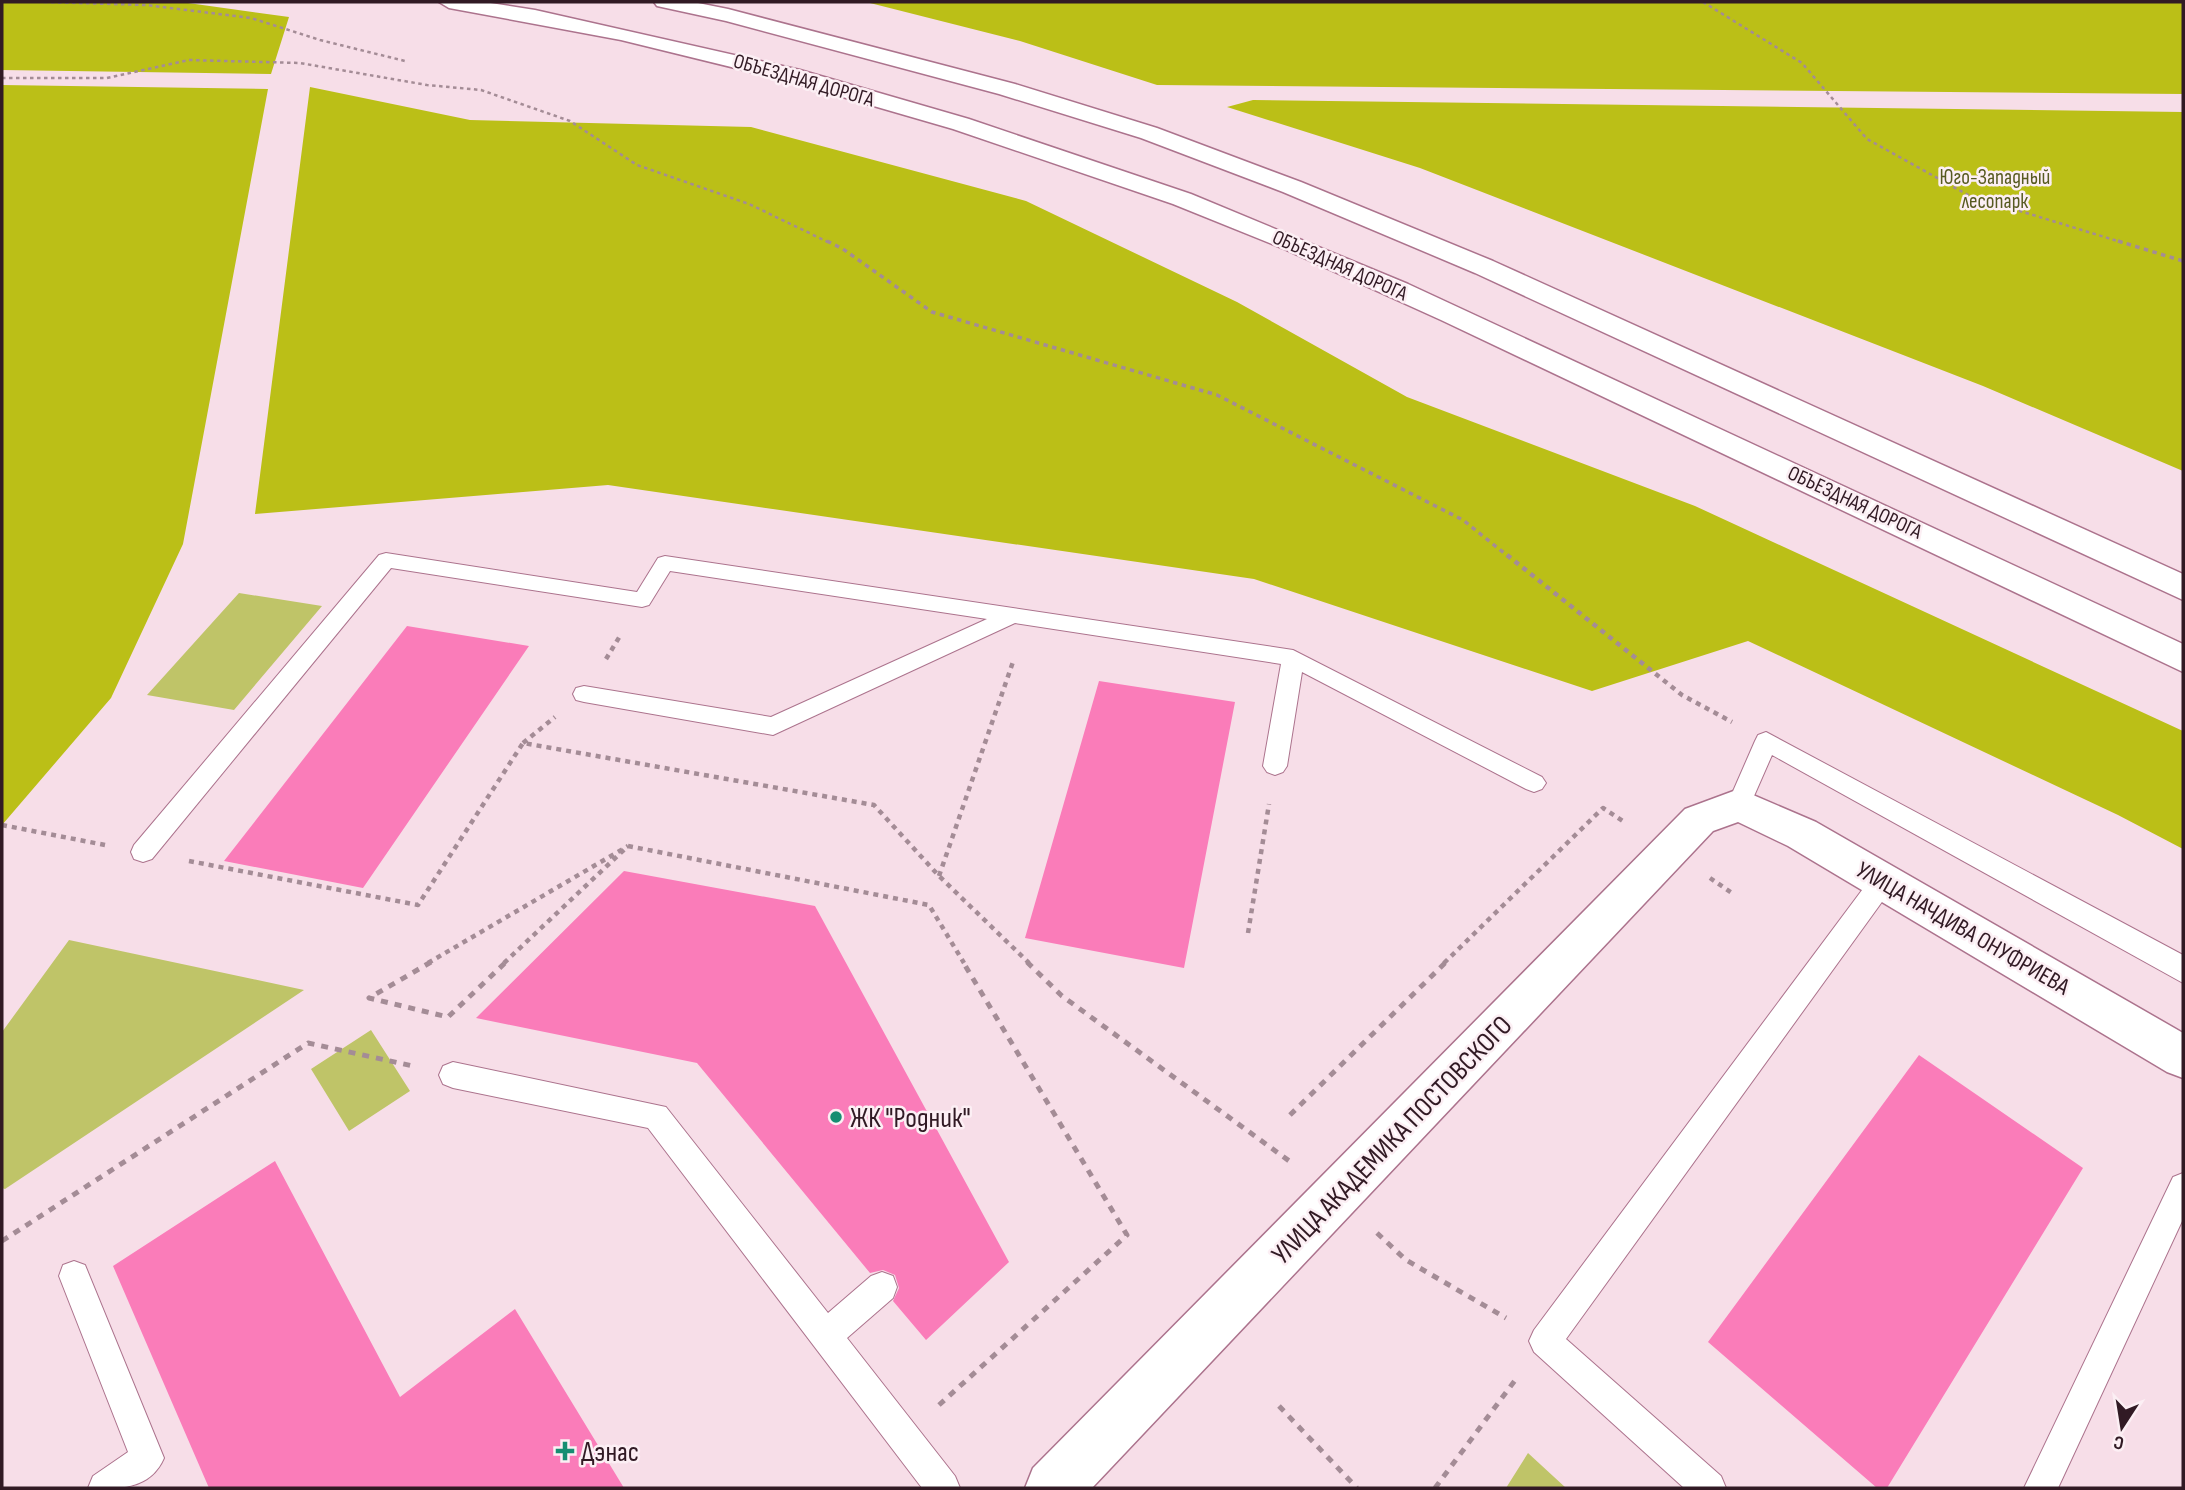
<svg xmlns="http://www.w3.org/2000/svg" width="2185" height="1490" viewBox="0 0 2185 1490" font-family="'Sofia Sans Condensed',sans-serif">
  <rect width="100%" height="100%" fill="#f7dee8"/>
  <path fill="#bfc468" d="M239 593 322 606 234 710 147 695Z
    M69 940 304 990 5 1189 2 1188V1032Z
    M371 1030 410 1091 349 1131 311 1069Z
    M1528 1453 1566 1488H1506Z"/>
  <path fill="#bbbf17" d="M2 2H181L289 17 271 74 2 70Z
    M866 2H2183V94L1157 85 1020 41Z
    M2 85 268 89 183 544 111 698 2 825Z
    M310 87 470 120 751 127 1026 201 1237 302 1407 397 1695 506 2183 731V849L2118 815 1748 641 1592 691 1254 579 608 485 255 514Z
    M1253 100 2183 112V471L1983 386 1420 168 1227 107Z"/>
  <path fill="#fa7cb9" d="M407 626 529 646 363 888 224 861Z
    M1099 681 1235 702 1184 968 1025 938Z
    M624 871 815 906 1009 1262 926 1340 893 1301 899 1288 895 1275 883 1270 870 1273 697 1063 476 1018Z
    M1919 1055 2083 1168 1887 1488H1877L1708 1342Z
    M275 1161 400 1397 515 1309 624 1488H209L113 1266Z"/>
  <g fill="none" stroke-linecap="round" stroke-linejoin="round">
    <g stroke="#ac738d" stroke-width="2">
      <path id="lane" d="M386 553 637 592 658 558 665 556 1293 650 1542 777 1546 783 1542 789 1534 792 1526 789 1302 672 1287 766 1283 772 1275 775 1267 772 1263 766 1281 664 1015 623 773 735 584 702 576 700 573 694 576 688 584 686 771 717 987 619 670 571 649 605 642 607 391 568 152 859 143 862 134 859 131 852 134 845 379 555Z
        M1766 732 2183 955V983L1772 755 1747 812 1739 814 1731 812 1727 805 1755 741 1758 735Z
        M1883 871 1892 874 1895 881 1892 888 1566 1339 1721 1476 1726 1488H1684L1534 1352 1529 1341 1534 1330 1874 874Z
        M453 1062 666 1107 828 1313 871 1276 882 1272 893 1276 897 1287 893 1298 847 1338 955 1476 960 1488H922L648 1128 453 1088 443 1084 439 1075 443 1066Z
        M2183 1173V1219L2058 1488H2024L2173 1177Z
        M74 1261 85 1265 164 1458C150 1490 119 1489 88 1488L93 1476 128 1452 59 1276 63 1265Z"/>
    </g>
    <g stroke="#ac738d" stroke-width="3">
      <path id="street" d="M1739 789 1816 822 2183 1033V1078L2167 1072 1788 846 1738 822 1713 831 1092 1488H1025L1033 1468 1685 809Z"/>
    </g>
    <g stroke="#ac738d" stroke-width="3">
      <path id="primary" d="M439 2H484L535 10 800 70 969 119 1191 194 1408 284 2183 644V672L1441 320 1282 248 1173 204 953 129 784 80 621 40 449 8Z
        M654 2H693L728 9 1015 84 1157 128 1301 182 1493 261 2183 574V600L1475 273 1283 192 1141 138 999 94 726 21 657 6Z"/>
    </g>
    <path stroke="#a48c96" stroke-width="2.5" stroke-dasharray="3.5 3.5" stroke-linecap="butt" d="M44 2 146 5 251 18 320 40 405 61
      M1703 2 1802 63 1867 139 1968 195 2124 243
      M2 78H107L189 60 300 63 427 85 481 90 570 121 637 165 749 204 830 243"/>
    <path stroke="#a48c96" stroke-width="3.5" stroke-dasharray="4.5 4.5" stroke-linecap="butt" d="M827 241 843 249 932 312 1217 395 1463 520 1509 557
      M2118 241 2183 261"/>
    <path stroke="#a48c96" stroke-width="4.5" stroke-dasharray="5 5" stroke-linecap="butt" d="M1507 555 1682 695 1732 722
      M606 659 620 636
      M523 743 555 717
      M2 825 105 845
      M628 846 929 905 964 963
      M189 861 418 905 523 743 874 805 939 876 1029 963
      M939 876 1014 659
      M1710 878 1732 893
      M1248 933 1269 804
      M428 963 628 846
      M504 963 628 846
      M1444 963 1603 808 1626 823"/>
    <path stroke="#a48c96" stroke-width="5" stroke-dasharray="7 7" stroke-linecap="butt" d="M431 962 369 998 448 1017 506 962
      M1027 962 1062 996 1292 1163
      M1290 1115 1446 962
      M1377 1233 1406 1260 1506 1318
      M2 1241 308 1043 413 1066
      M939 1405 1127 1235 963 962
      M1279 1406 1357 1488
      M1435 1488 1516 1379"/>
    <use href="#lane" fill="#fff" fill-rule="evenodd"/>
    <use href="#street" fill="#fff" fill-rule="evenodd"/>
    <use href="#primary" fill="#fff" fill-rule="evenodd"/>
  </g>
  <g fill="#168e72" stroke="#fceff4" stroke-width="2.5">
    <circle cx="836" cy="1117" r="7"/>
    <path d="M561.5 1440.5h7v7h7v7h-7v7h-7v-7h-7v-7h7z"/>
  </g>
  <g text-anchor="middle" stroke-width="5" stroke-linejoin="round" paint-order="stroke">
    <g font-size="21" fill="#311a24" stroke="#fceff4">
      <text transform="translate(804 80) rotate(16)" y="7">ОБЪЕЗДНАЯ ДОРОГА</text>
      <text transform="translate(1340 265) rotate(24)" y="7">ОБЪЕЗДНАЯ ДОРОГА</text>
      <text transform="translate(1855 502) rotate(25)" y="7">ОБЪЕЗДНАЯ ДОРОГА</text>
    </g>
    <g font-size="21" fill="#575a21" stroke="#fceff4">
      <text x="1995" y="184">Юго-Западный<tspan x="1995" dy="24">лесопарк</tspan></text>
    </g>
    <g font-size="24" fill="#311a24" stroke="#fceff4">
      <text transform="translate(1963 928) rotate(30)" y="8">УЛИЦА НАЧДИВА ОНУФРИЕВА</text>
    </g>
    <g font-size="28" fill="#311a24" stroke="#fceff4" text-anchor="start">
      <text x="850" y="1127">ЖК "Родник"</text>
      <text x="581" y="1461">Дэнас</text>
    </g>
    <g font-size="28" fill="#311a24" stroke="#fceff4">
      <text transform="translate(1391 1139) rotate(-46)" y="10">УЛИЦА АКАДЕМИКА ПОСТОВСКОГО</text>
    </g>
  </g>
  <rect width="2185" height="1490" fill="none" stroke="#311a24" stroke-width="7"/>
  <g transform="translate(2122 1427) rotate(192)" stroke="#fceff4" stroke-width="5" paint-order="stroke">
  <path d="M0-5L12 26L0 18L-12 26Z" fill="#311a24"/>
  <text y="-10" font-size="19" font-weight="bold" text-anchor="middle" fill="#311a24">С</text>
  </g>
</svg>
